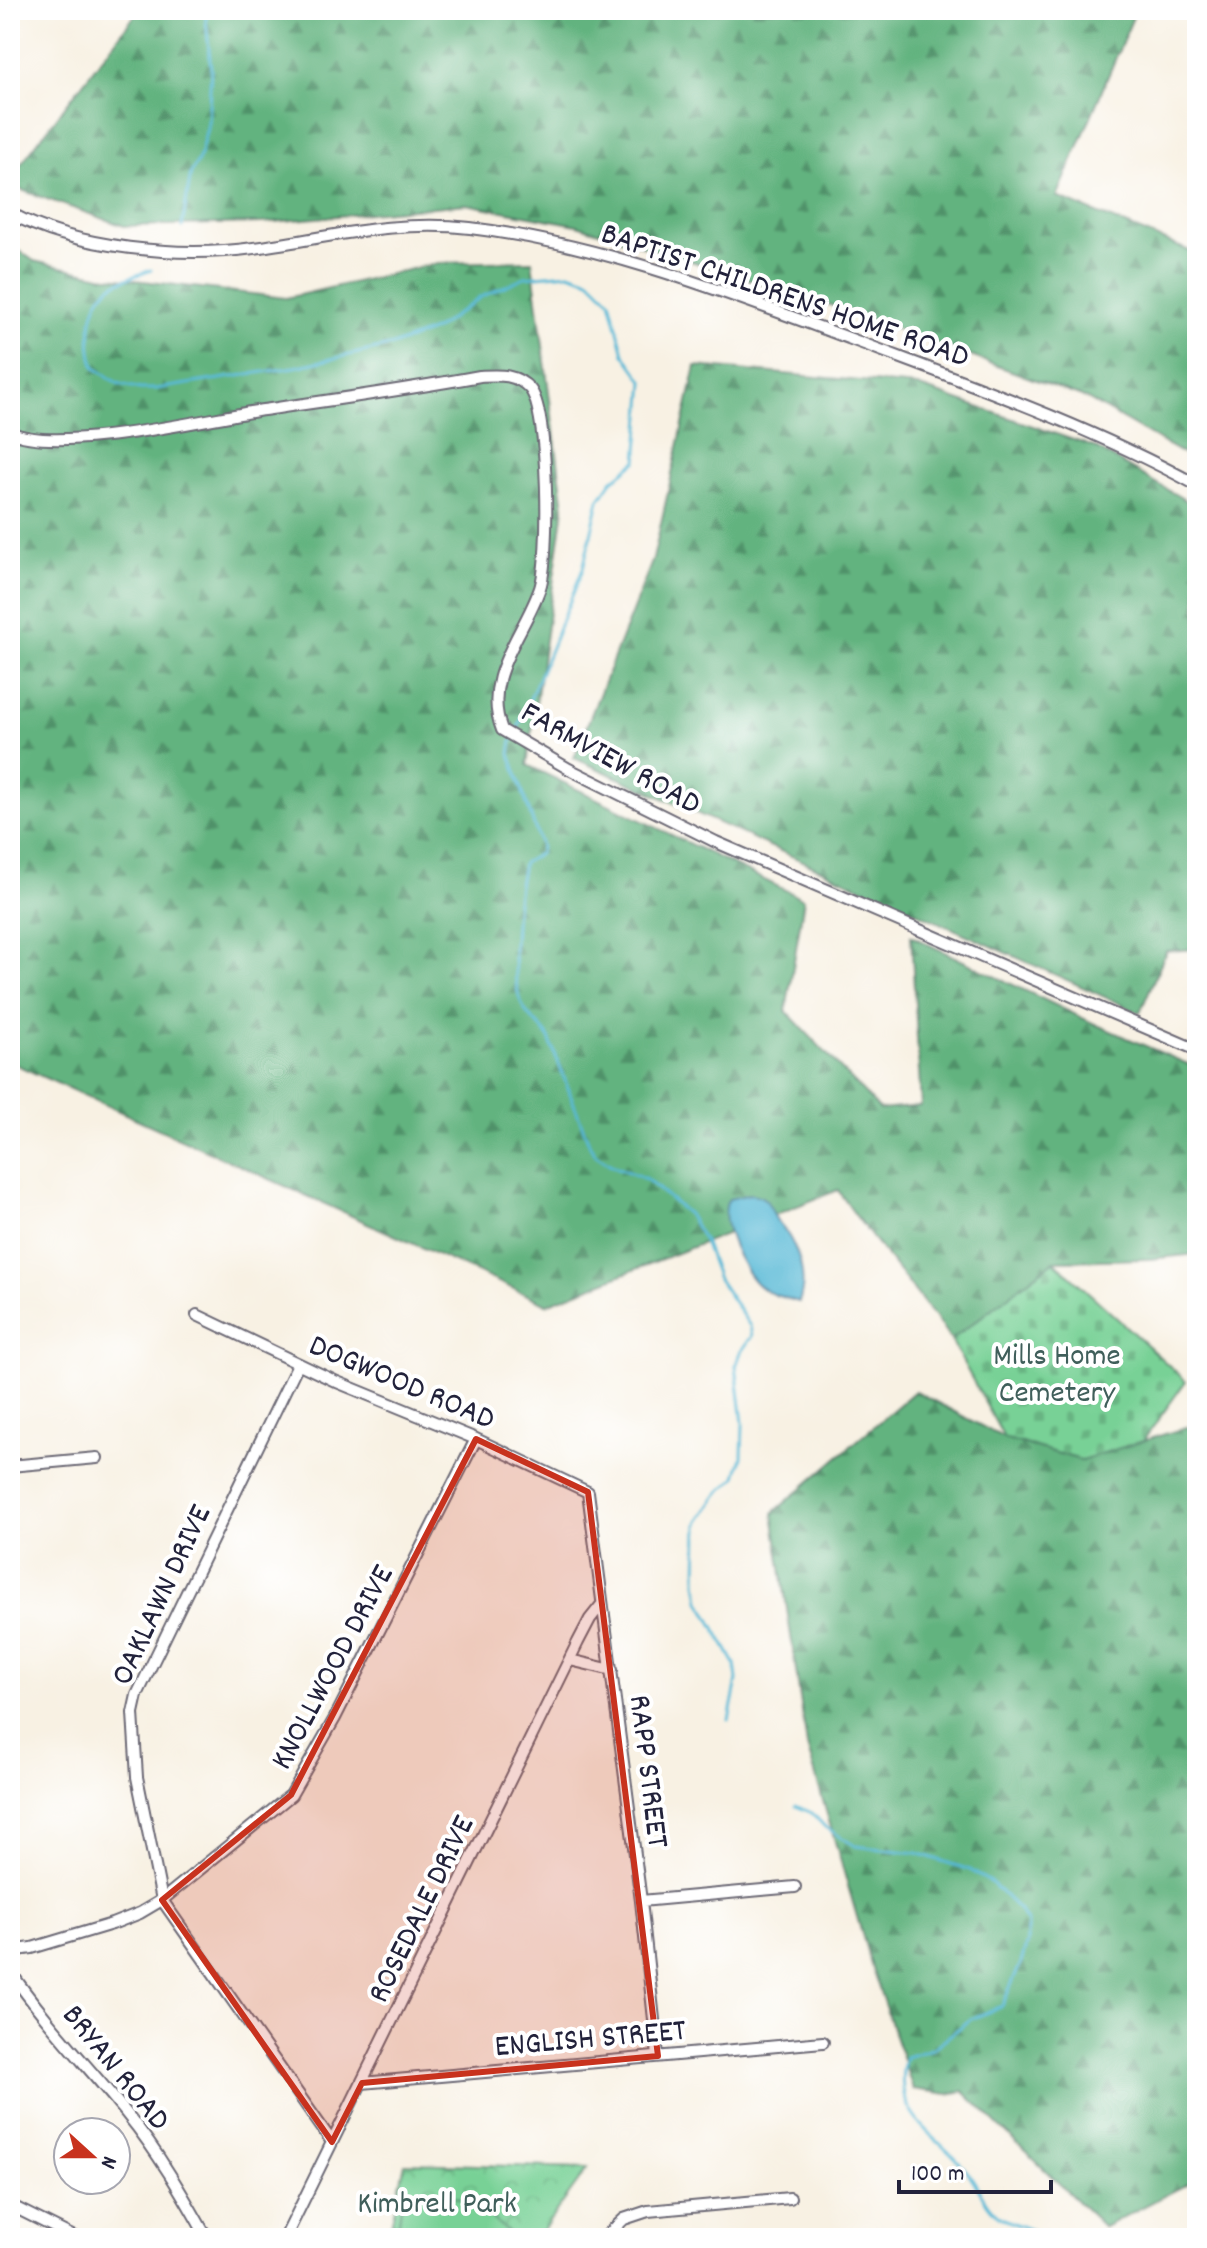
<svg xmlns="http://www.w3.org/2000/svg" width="1207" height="2248" viewBox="0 0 1207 2248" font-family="Dekko,sans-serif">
  <defs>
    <pattern id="forest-firs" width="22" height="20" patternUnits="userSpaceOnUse" patternTransform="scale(2)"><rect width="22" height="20" fill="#62b37f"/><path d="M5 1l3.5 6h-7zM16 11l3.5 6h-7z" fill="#509169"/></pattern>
    <pattern id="cemetery-stones" width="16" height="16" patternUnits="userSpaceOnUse" patternTransform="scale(2)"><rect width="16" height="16" fill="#78d196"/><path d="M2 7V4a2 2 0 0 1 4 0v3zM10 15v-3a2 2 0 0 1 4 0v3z" fill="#68b382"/></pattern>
    <pattern id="park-crowns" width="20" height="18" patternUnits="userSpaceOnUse" patternTransform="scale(2)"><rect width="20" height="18" fill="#78d196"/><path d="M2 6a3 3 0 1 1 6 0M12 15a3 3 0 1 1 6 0" fill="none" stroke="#68b382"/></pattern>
  </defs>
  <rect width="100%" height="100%" fill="#fff"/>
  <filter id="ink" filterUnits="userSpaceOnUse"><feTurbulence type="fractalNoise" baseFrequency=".0125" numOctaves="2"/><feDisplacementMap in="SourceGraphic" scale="16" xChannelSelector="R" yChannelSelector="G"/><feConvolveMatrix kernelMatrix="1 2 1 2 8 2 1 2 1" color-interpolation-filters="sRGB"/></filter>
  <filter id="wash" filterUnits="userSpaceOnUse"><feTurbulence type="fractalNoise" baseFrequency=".006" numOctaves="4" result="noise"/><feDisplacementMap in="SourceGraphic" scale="32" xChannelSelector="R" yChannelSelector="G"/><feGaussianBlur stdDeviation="1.8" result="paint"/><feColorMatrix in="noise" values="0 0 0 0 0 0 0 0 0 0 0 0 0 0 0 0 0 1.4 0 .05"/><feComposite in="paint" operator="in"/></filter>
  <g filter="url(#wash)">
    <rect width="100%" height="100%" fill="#f8f1e3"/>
    <path fill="url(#forest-firs)" stroke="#426a5d" stroke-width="2" d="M139 10H1136L1057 197 1197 254V462L1087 399 849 311 577 225 466 204 262 223 124 226 10 186V178Z
      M10 244 34 261 101 276 286 298 438 263 532 261 564 508 527 765 804 899 786 1011 880 1110 921 1106 911 936 1097 1025 1197 1068V1254L1149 1259 1054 1261 951 1340C916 1288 872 1243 838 1190L547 1304 10 1062Z
      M696 366 917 386 1094 447 1197 507V949L1166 951 1140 1013 574 758 653 559Z
      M915 1391 1004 1438 1081 1460 1197 1424V2179L1104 2227 963 2091 948 2094 913 2089 872 1968 807 1746 773 1513Z"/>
    <path fill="url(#cemetery-stones)" stroke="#4d7a68" stroke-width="2" d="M1054 1261 1186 1381 1143 1441 1081 1460 1004 1438 951 1340Z"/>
    <path fill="url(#park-crowns)" stroke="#4d7a68" stroke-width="2" d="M405 2163 588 2168 537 2238H388Z"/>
    <path fill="#78d196" stroke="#4d7a68" stroke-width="2" d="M403 2189 472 2200 514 2238H397Z"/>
    <path fill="#58b9d6" stroke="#3d6e88" stroke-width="2" d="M750 1194C769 1196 768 1205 776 1219 778 1223 782 1225 784 1229 799 1250 808 1278 799 1302 785 1298 769 1295 758 1285 742 1271 716 1218 729 1199Z"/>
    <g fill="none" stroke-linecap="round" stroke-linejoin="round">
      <path stroke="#58b9d6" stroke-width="3" d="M182 227 191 173 199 159 208 124 211 69 205 10
        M151 270C138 275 122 279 110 287 88 302 87 346 95 368L117 383 140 389H156L295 367 394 345 436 329 481 297 525 277 569 273 590 280 610 300 624 354 644 382 637 461 612 481 599 500 583 569 516 733
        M512 740 510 754 541 846 540 853 523 863C516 897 506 980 525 1010 532 1021 543 1027 549 1038L590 1146 596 1155 611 1165 646 1179 688 1214 704 1241 718 1279 750 1326 752 1336 741 1352 736 1366 743 1423 742 1457 736 1477 718 1494 698 1523 697 1582 700 1601 735 1664 737 1680 729 1720
        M796 1806 812 1813 825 1827 855 1846 917 1853 970 1870 993 1884 1018 1909 1027 1923V1942L1021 1963 1002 2006 971 2019 932 2049 906 2057C888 2118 940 2135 969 2174 980 2189 986 2208 1002 2218 1017 2226 1034 2229 1048 2238"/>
    </g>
  </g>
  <g filter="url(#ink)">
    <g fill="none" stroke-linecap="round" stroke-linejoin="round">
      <g stroke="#6d6a76" stroke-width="14">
        <path id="minor" d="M10 213C76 249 180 258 254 248 326 238 397 219 470 228 605 244 733 295 859 342 973 385 1089 426 1197 485
          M10 432C57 454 200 420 257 411 331 400 405 390 480 376 498 375 516 373 530 389 549 412 550 558 540 588 524 635 481 677 502 730L569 769 716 842 1197 1050
          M197 1315 337 1382 476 1439 588 1492 641 1901 658 2056
          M298 1364 137 1695 133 1713 137 1777 162 1900 332 2142
          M10 1466 97 1458
          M570 1660 612 1670
          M641 1901 795 1887
          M10 1951 32 1948 112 1924 140 1913 162 1900 291 1795 335 1718 476 1439
          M10 1971C45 2022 88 2066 127 2114 158 2152 183 2195 207 2238
          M362 2083 823 2042
          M10 2205 76 2238
          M285 2238 578 1642 590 1619 602 1604
          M604 2238 624 2219 648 2211 790 2198"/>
      </g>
      <use href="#minor" stroke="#fff" stroke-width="10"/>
    </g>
  </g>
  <path fill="#c8321e" fill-opacity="0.2" stroke="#c8321e" stroke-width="6" stroke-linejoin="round" d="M476 1439 588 1492 658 2056 362 2083 332 2142 162 1900 291 1795Z"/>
  <g text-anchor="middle" stroke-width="8" stroke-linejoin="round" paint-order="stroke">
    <g font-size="32" fill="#22223b" stroke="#fff">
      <text transform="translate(786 293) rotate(19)" y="11">BAPTIST CHILDRENS HOME ROAD</text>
      <text transform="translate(612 756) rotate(29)" y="11">FARMVIEW ROAD</text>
      <text transform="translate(403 1380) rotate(23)" y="11">DOGWOOD ROAD</text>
      <text transform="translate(159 1594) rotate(-65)" y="11">OAKLAWN DRIVE</text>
      <text transform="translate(330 1666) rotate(-62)" y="11">KNOLLWOOD DRIVE</text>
      <text transform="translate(651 1771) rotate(83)" y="11">RAPP STREET</text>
      <text transform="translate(419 1908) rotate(-64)" y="11">ROSEDALE DRIVE</text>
      <text transform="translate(590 2036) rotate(-5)" y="11">ENGLISH STREET</text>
      <text transform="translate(118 2066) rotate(51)" y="11">BRYAN ROAD</text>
    </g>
    <g font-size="32" fill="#405f5b" stroke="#fff">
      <text x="1057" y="1364">Mills Home<tspan x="1057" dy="37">Cemetery</tspan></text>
      <text x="437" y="2212">Kimbrell Park</text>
    </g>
  </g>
  <rect width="1207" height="2248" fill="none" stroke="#fff" stroke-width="40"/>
  <g transform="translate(92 2156) rotate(111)"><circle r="38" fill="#ffffff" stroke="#a7a7b1" stroke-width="2"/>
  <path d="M0-6L14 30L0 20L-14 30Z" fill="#c8321e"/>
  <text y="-12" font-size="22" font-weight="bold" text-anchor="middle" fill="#22223b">N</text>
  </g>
  <path d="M899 2180v12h152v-12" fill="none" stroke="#22223b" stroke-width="4"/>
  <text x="911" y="2180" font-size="24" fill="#22223b" stroke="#ffffff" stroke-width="6" paint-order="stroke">100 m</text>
</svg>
